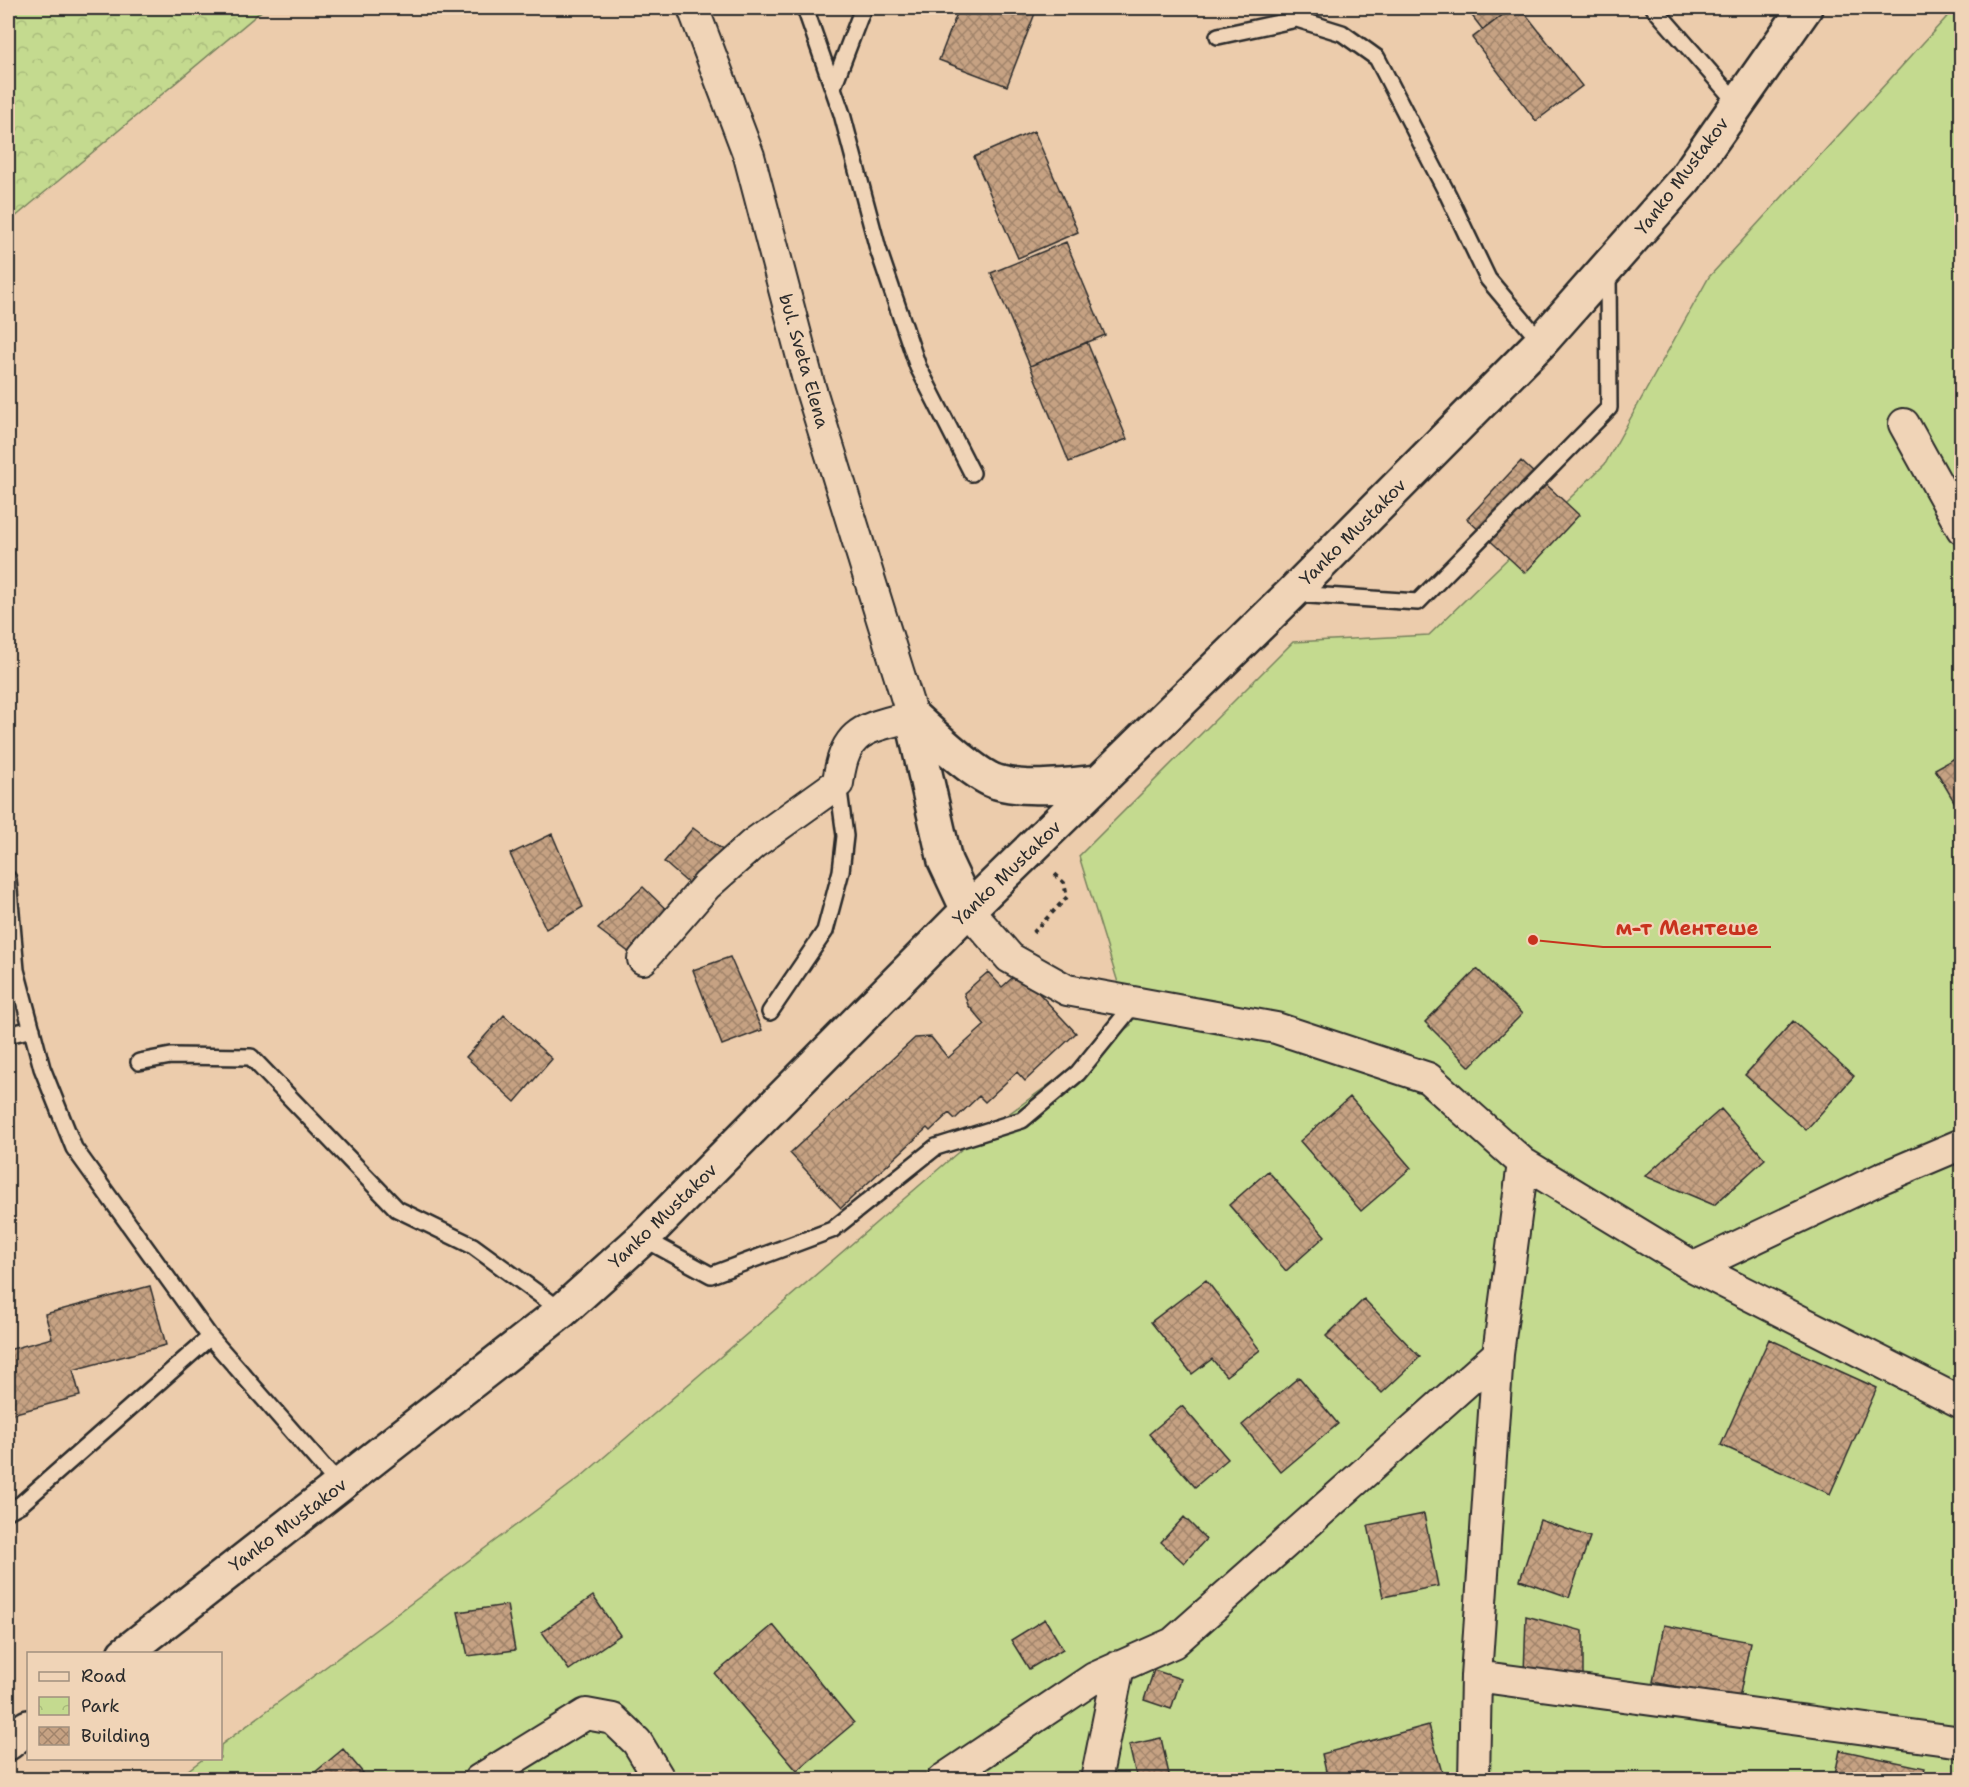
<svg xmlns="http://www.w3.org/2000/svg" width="1969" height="1787" viewBox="0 0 1969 1787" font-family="'Shantell Sans',sans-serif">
  <defs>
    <pattern id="park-crowns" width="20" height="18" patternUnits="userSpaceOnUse" patternTransform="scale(1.5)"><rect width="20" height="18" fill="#c4da8f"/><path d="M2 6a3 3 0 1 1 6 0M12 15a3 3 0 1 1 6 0" fill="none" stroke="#a9bb7c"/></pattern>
    <pattern id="building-cross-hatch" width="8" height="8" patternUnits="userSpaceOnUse" patternTransform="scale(1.5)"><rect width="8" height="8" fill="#c6a283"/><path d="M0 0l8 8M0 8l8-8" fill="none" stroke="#a1846b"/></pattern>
  </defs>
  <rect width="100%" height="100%" fill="#ecccac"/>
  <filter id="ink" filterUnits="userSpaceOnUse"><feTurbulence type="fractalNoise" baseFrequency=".0167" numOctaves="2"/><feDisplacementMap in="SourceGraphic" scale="12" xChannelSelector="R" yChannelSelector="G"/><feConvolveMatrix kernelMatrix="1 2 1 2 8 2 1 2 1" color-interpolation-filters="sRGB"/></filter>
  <g filter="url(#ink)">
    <path fill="url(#park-crowns)" stroke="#78825d" stroke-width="1.5" d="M8 8H265L8 223Z"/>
    <path fill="#c4da8f" stroke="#78825d" stroke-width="1.5" d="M1955 8H1961V1779L175 1780 203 1759 220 1758 221 1745 582 1476 970 1142 1131 1025 1079 856 1293 642 1429 635 1605 464 1709 277Z"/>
    <path fill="url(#building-cross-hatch)" stroke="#2b2b2b" stroke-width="1.5" d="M959 8H1037L1007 86 939 60Z
      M1466 8H1512L1483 30Z
      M1512 8H1521L1582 86 1536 121 1472 38Z
      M1034 131 1078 232 1018 258 974 157Z
      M1066 242 1105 335 1030 366 991 273Z
      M1087 342 1127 439 1069 462 1030 366Z
      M1521 461 1579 515 1525 573 1467 519Z
      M1962 754V815L1935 769Z
      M693 828 729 855 698 892 664 862Z
      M552 834 583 907 546 929 510 854Z
      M643 887 676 919 638 959 598 929Z
      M730 957 762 1030 722 1045 693 970Z
      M1477 969 1522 1014 1470 1067 1425 1022Z
      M988 972 1002 987 1019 972 1076 1033 1025 1081 1017 1072 985 1102 979 1096 955 1119 949 1113 930 1131 927 1128 841 1208 790 1153 915 1038 931 1037 948 1058 985 1025 968 1005 964 993Z
      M504 1015 552 1059 515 1102 466 1057Z
      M1793 1021 1854 1076 1806 1130 1745 1075Z
      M1350 1097 1411 1168 1361 1211 1300 1141Z
      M1721 1109 1765 1159 1714 1205 1645 1176Z
      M1268 1171 1325 1236 1286 1271 1229 1205Z
      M1206 1280 1260 1350 1226 1376 1212 1359 1192 1374 1151 1322Z
      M150 1286 166 1345 73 1370 80 1396 8 1415V1350L52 1338 45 1314Z
      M1364 1299 1420 1357 1382 1393 1326 1336Z
      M1769 1339 1877 1388 1830 1494 1721 1445Z
      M1299 1377 1338 1424 1281 1472 1242 1425Z
      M1182 1406 1228 1459 1195 1487 1149 1434Z
      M1424 1514 1438 1586 1383 1597 1368 1525Z
      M1184 1517 1206 1539 1184 1563 1161 1542Z
      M1540 1520 1590 1537 1569 1597 1520 1580Z
      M593 1596 620 1635 569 1670 542 1632Z
      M507 1605 515 1650 468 1656 458 1612Z
      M1526 1616 1583 1631V1684L1524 1674Z
      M1045 1619 1063 1649 1029 1669 1011 1640Z
      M773 1625 854 1723 797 1771 715 1674Z
      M1664 1625 1750 1642 1739 1699 1653 1682Z
      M1154 1670 1181 1679 1171 1709 1144 1700Z
      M1429 1725 1444 1780H1328L1322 1754Z
      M1161 1738 1170 1779 1137 1780 1129 1745Z
      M343 1749 369 1780H310L308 1778Z
      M1840 1750 1925 1768 1922 1780H1834Z"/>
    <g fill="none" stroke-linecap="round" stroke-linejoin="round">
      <g stroke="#2b2b2b" stroke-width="20">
        <path id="service" d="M805 8 842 114 878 249 918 367 972 473
          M1654 8 1737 103
          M1218 36 1297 19 1342 33 1377 58 1448 195 1488 279 1541 342
          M833 87 863 8
          M1294 594 1418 602 1609 408 1608 271
          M8 879 16 970 42 1068 74 1148 210 1337 340 1486
          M770 1012 825 931 841 871 845 836 838 783
          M8 1035 32 1029
          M139 1062 171 1056 251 1057 397 1209 473 1246 562 1311
          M643 1238 711 1275 832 1230 936 1147 1022 1120 1078 1073 1134 1004
          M8 1511 21 1504 210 1337"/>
      </g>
      <g stroke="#2b2b2b" stroke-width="34">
        <path id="minor" d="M1904 424 1962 529
          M968 910 1010 958 1067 990 1276 1028 1428 1078 1523 1163 1694 1267 1962 1403
          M643 959 707 885 753 844 838 783C844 728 866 729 912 716L809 384 749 156 693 8
          M1694 1267 1884 1177 1962 1144
          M1476 1676 1962 1742
          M479 1780 586 1714 613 1719 637 1742 660 1780
          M942 1780 1094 1678 1173 1643 1498 1354
          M1096 1780 1119 1666
          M1474 1780 1476 1676 1498 1354 1523 1163"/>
      </g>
      <g stroke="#2b2b2b" stroke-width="38">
        <path id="tertiary" d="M912 716C930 732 975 776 997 782 1027 791 1068 785 1099 782
          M912 716 945 861 968 910
          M124 1654 562 1311 643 1238 968 910 1291 594 1541 342 1685 179 1805 8
          M8 1743 28 1727"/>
      </g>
      <path stroke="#2b2b2b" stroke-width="4" stroke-dasharray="4.5 4.5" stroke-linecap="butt" d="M1033 933 1067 897 1064 883 1055 874"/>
      <use href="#service" stroke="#f0d4b7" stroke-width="15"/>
      <use href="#minor" stroke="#f0d4b7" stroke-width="30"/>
      <use href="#tertiary" stroke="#f0d4b7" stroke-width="33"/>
    </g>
  </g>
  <g text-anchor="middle" stroke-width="4.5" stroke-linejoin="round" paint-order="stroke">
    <g font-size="18" fill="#2b2b2b" stroke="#f0d4b7">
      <text transform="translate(1682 176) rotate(-53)" y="6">Yanko Mustakov</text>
      <text transform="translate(804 361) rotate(74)" y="6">bul. Sveta Elena</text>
      <text transform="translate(1353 532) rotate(-45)" y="6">Yanko Mustakov</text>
      <text transform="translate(1007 873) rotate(-44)" y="6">Yanko Mustakov</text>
      <text transform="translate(663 1216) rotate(-44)" y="6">Yanko Mustakov</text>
      <text transform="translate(288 1525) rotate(-37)" y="6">Yanko Mustakov</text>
    </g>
  </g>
  <path fill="none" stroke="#c8321e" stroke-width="2" d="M1533 940L1603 947H1771"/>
  <circle fill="#c8321e" stroke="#f0d4b7" stroke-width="2" cx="1533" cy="940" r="6"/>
  <g font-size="20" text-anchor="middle" font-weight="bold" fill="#c8321e" stroke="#f0d4b7" stroke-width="4.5" stroke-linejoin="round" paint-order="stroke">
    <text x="1687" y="935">м-т Ментeше</text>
  </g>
  <rect width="1969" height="1787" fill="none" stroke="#f0d4b7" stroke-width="30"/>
  <rect x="15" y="15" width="1939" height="1757" fill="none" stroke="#2b2b2b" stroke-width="2" filter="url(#ink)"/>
  <rect x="27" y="1652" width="195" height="108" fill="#f0d4b7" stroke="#a1907f" stroke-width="1.5"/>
  <rect x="39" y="1672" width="30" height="9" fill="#f0d4b7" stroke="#a1907f" stroke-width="1.5"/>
  <text x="81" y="1682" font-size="18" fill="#2b2b2b">Road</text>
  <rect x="39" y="1697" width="30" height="18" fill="url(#park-crowns)" stroke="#a1907f" stroke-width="1.5"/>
  <text x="81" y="1712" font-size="18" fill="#2b2b2b">Park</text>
  <rect x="39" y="1727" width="30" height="18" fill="url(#building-cross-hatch)" stroke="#a1907f" stroke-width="1.5"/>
  <text x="81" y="1742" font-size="18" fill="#2b2b2b">Building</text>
</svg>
